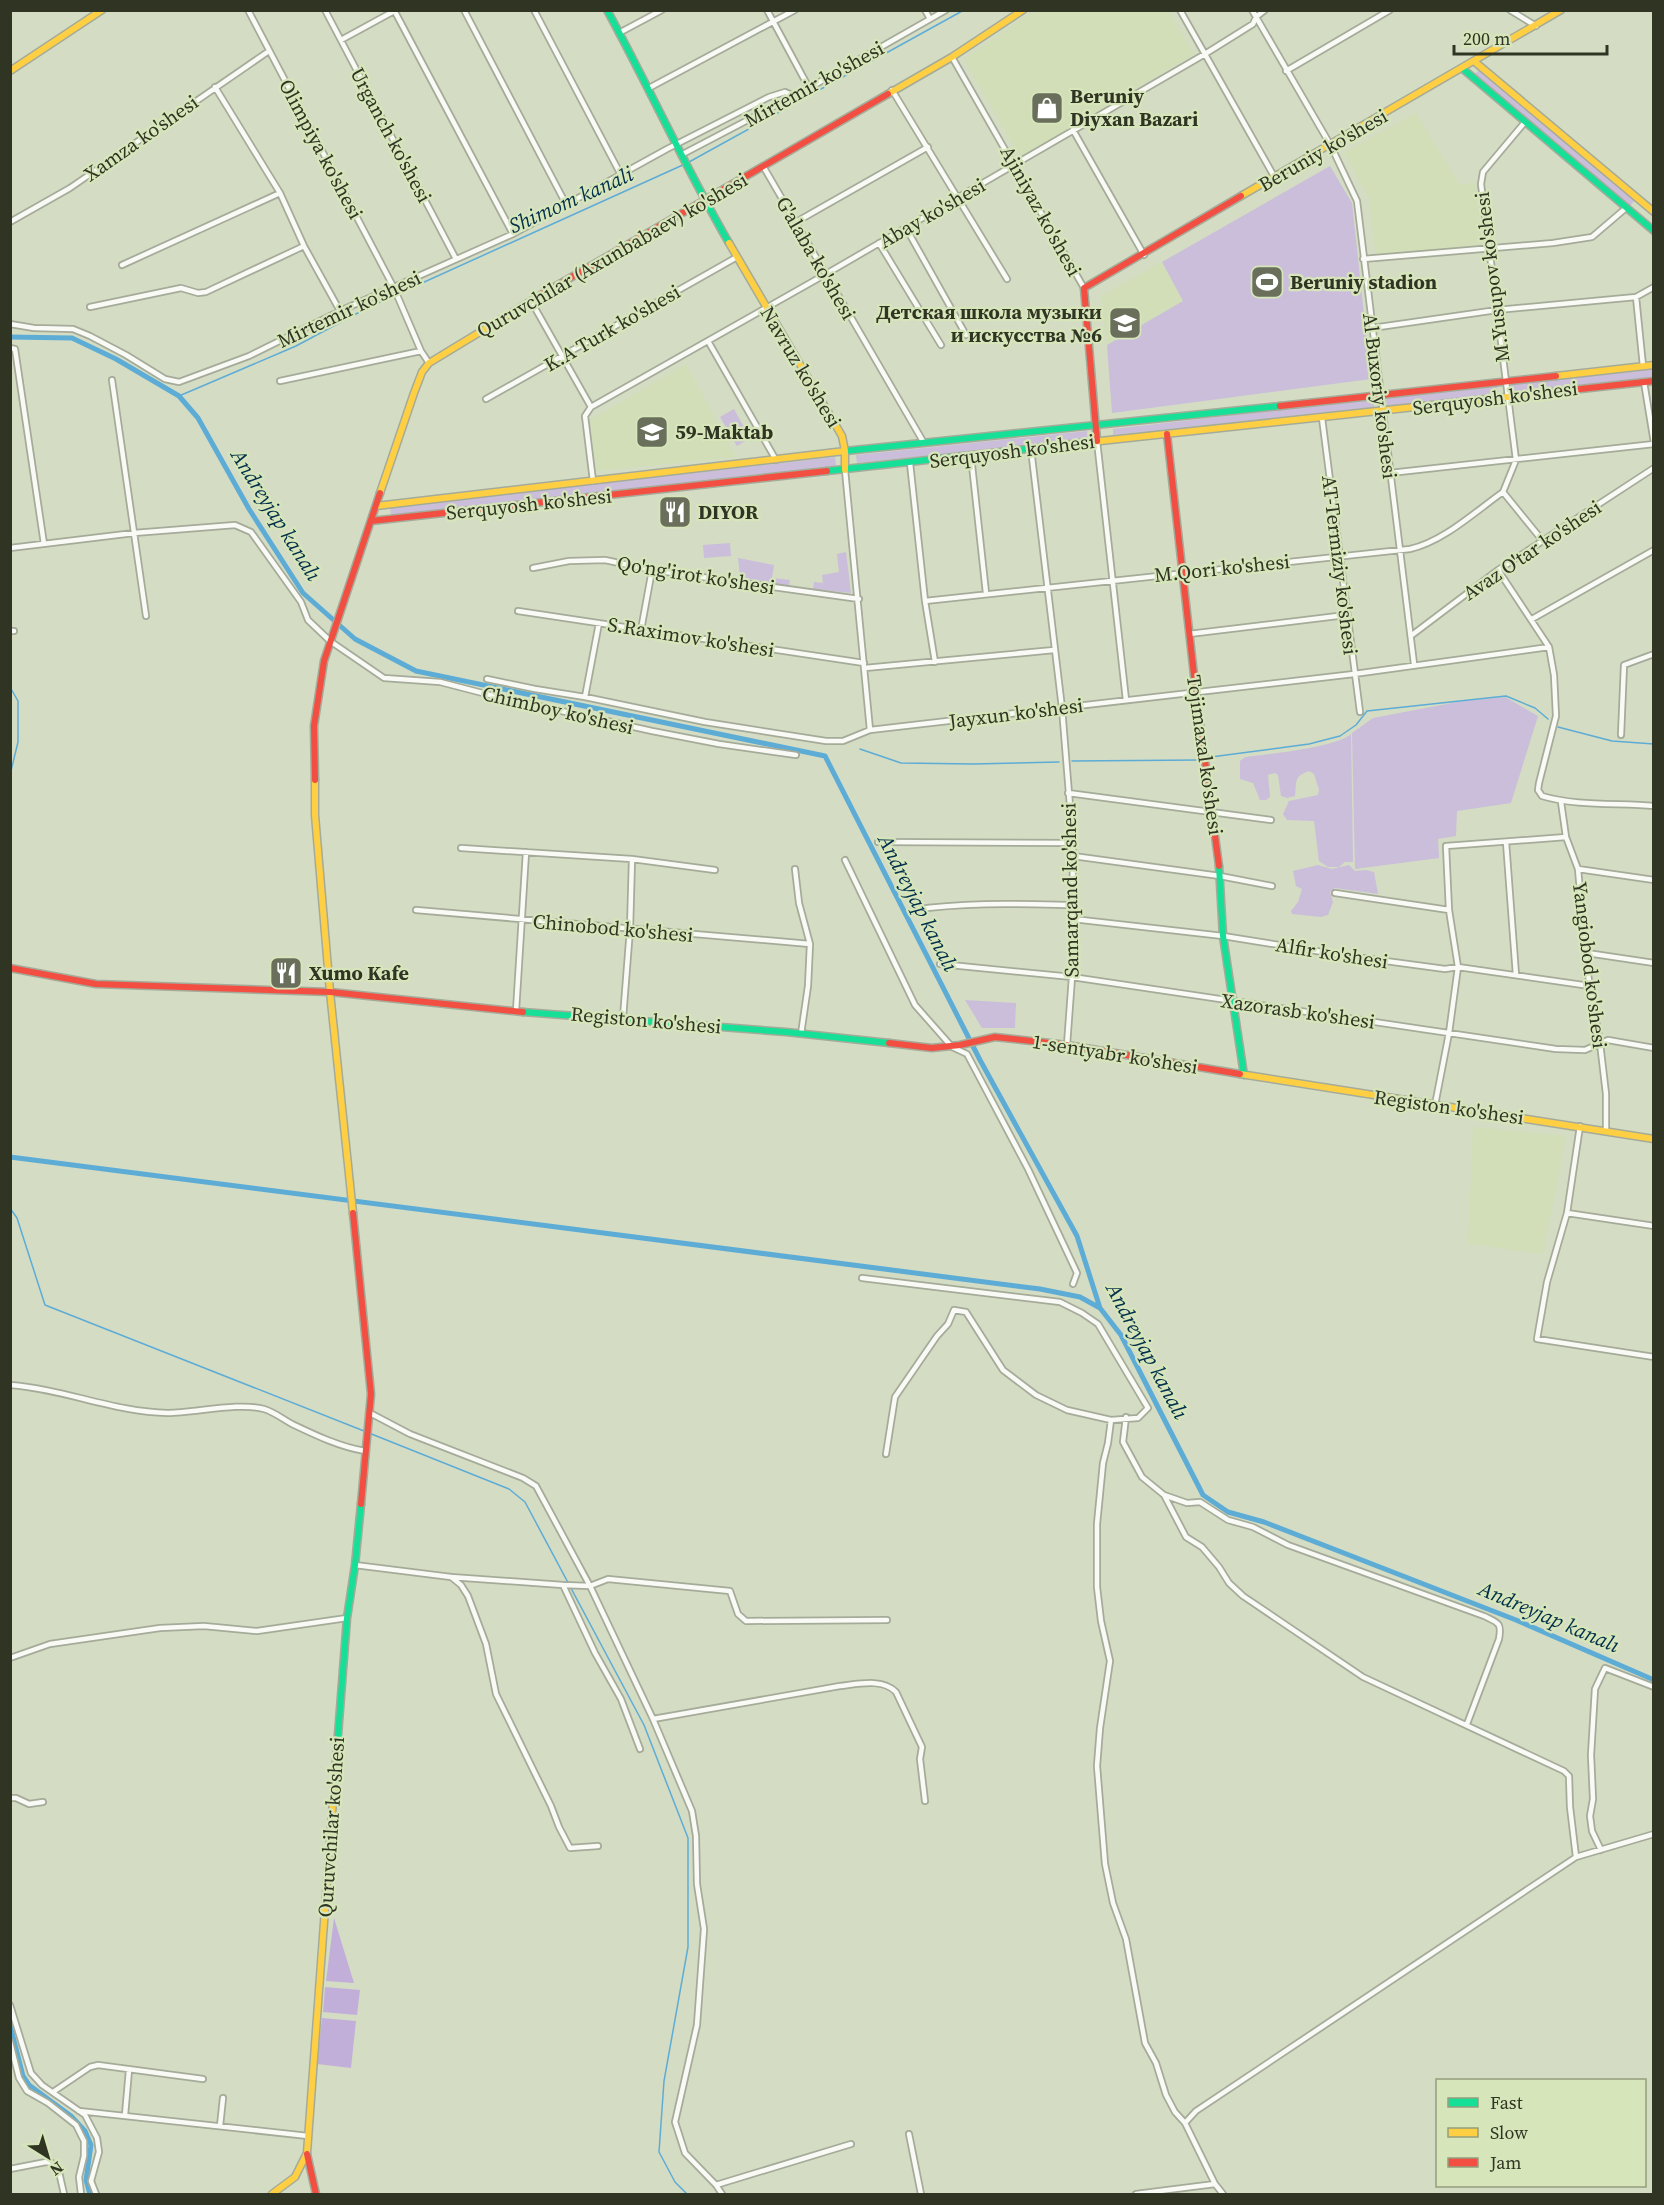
<svg xmlns="http://www.w3.org/2000/svg" width="1664" height="2205" viewBox="0 0 1664 2205" font-family="'Source Serif 4',serif">
  <rect width="100%" height="100%" fill="#d4dcc4"/>
  <path fill="#d1deb7" d="M1033 11H1168L1194 54 1020 157 964 59Z
    M1416 113 1459 184 1476 183 1482 246 1376 258 1369 199 1344 152Z
    M1162 262 1183 301 1107 345 1101 296Z
    M686 364 736 457 596 471 590 420Z
    M1473 1127 1566 1136 1543 1254 1468 1244Z"/>
  <path fill="#cabeda" d="M1480 70 1635 200 1630 206 1474 74Z
    M1330 166 1352 203 1371 379 1112 413 1107 345 1183 301 1162 262Z
    M1653 368V377L1511 392 1510 384Z
    M1497 386 1498 394 1387 406 1386 398Z
    M1373 399 1374 407 1113 435V429Z
    M734 409 750 438 737 446 720 417Z
    M1087 431 1088 439 857 463 856 455Z
    M835 457 836 466 391 516 390 507Z
    M730 543 731 556 704 558 703 545Z
    M846 552 851 593 813 589 814 582 823 583 822 575 839 572 837 554Z
    M738 558 774 565 772 578 790 580 789 586 740 577Z
    M1505 697 1538 716 1511 803 1457 811 1456 836 1438 839 1439 858 1355 869 1352 733 1373 718 1457 702Z
    M1351 734 1353 862H1345L1339 867H1328L1319 861 1314 821 1287 820 1283 814 1289 801 1318 795 1319 790 1314 774 1309 771C1293 777 1297 781 1295 796L1287 798 1281 796 1278 775 1275 773 1268 775 1270 797 1266 800H1260L1253 783 1240 779V761L1245 757C1269 754 1334 748 1351 734Z
    M1318 865 1332 869 1349 865 1355 871 1366 870 1374 872 1378 894 1335 888 1330 892 1333 902 1328 915 1321 917 1292 914 1291 911 1298 902 1302 889 1296 886 1293 871Z
    M965 1000 1016 1003 1015 1028H982Z"/>
  <path fill="#c2afd9" d="M334 1918 354 1983 326 1981Z
    M325 1987 360 1990 357 2015 323 2012Z
    M322 2018 356 2021 351 2068 317 2064Z"/>
  <g fill="none" stroke-linecap="round" stroke-linejoin="round">
    <path stroke="#5dacd6" stroke-width="1.5" d="M689 162 964 10
      M179 396 296 346 369 307 685 164
      M10 687 18 701V742L10 775
      M1558 727 1612 741 1654 744
      M860 749 901 763 973 764 1059 762
      M1211 757 1309 744 1340 736 1356 725 1367 711 1506 696 1535 708 1548 719
      M1072 761 1200 760
      M10 1208 17 1218 45 1305 364 1431
      M369 1433 509 1489 525 1502 644 1725 688 1838V1947L664 2081 659 2152 675 2182 687 2194"/>
    <path stroke="#5dacd6" stroke-width="5" d="M10 337 72 338 116 359 179 396 198 418 249 509 303 593 355 639 416 671 825 756 980 1060 1077 1236 1100 1308 1121 1335 1203 1495 1228 1512 1264 1522 1516 1620 1654 1680
      M10 1157 1040 1289 1080 1297 1100 1308
      M10 2025 23 2076 29 2085 71 2116 85 2131 91 2145 86 2180 90 2194"/>
    <g stroke="#a5ab99" stroke-width="8">
      <path id="street" d="M248 10 394 288 421 351 429 363
        M325 10 456 259
        M394 10 513 234
        M464 10 567 206
        M534 10 621 175
        M767 10 809 88
        M925 10 930 19
        M1180 10 1275 178
        M1252 10 1331 146 1357 201 1414 664
        M1510 10 1536 26
        M619 33 662 10
        M341 40 396 10
        M952 57 1084 288
        M1286 71 1390 10
        M215 87 280 193 304 246 340 311
        M649 88 795 10
        M892 90 1007 279
        M1073 130 1144 255
        M681 155 809 88 946 10
        M763 166 924 443
        M10 222 70 188 269 51
        M796 222 928 147
        M906 228 966 335
        M879 243 941 345
        M1363 259 1553 243 1592 237 1626 208
        M122 265 280 193
        M1636 297 1643 366
        M531 301 591 407 585 416 593 481
        M90 307 181 288 198 293 206 292 304 246
        M10 324 34 328 73 329 90 336 126 355 165 379 179 382 249 356 340 311 513 234 667 149 769 97 785 92 794 96
        M1372 328 1497 310 1636 297 1654 287
        M708 341 776 460
        M10 348 15 349 44 544
        M112 380 146 616
        M280 381 421 351
        M1644 382 1654 443
        M486 399 737 257
        M591 407 826 274 1205 54 1253 24 1256 17 1265 10
        M1322 418 1360 712
        M1097 441 1126 700
        M1031 449 1062 708 1073 843 1072 977 1067 1045
        M971 456 986 593
        M910 463 925 601 935 662
        M845 470 870 730
        M1390 473 1654 444
        M1503 492 1516 460 1481 184 1483 172 1525 122
        M1503 492 1542 540
        M10 548 134 533 235 525 251 532 301 602 308 620 330 641 384 678 440 682 494 696 652 731 719 744 796 755
        M533 568 569 561 605 560 652 570 859 599
        M1498 570 1549 647 1554 675 1556 716 1539 783 1538 790 1542 796C1575 806 1618 803 1654 806
        M925 601 1410 549C1443 542 1476 511 1503 492
        M518 611 864 663
        M1532 619 1654 550
        M641 630 652 570
        M10 631H14
        M1189 634 1346 615
        M1412 635 1498 570 1654 468
        M865 668 1054 650
        M487 679 535 689 585 697 705 722 826 741H843L870 730 1354 674 1549 647
        M585 697 599 623
        M1621 735 1624 665 1654 654
        M1068 793 1271 820
        M1561 802 1566 837 1578 869 1587 969 1600 1043 1606 1094V1131
        M878 842 1073 843
        M1506 842 1516 975
        M461 848 632 859 715 870
        M1073 856 1220 876 1272 886
        M845 860 915 1005 952 1047 967 1054 1028 1169 1077 1273 1073 1284
        M795 869 799 903 810 944 808 986 801 1034
        M1578 869 1654 880
        M1335 893 1449 910
        M416 910 810 944
        M913 910C966 902 1018 904 1072 905
        M1073 919 1223 936 1341 955 1445 969 1458 967 1590 986
        M1587 953 1654 963
        M940 964 1072 977 1556 1049 1585 1050 1608 1040 1654 1048
        M516 1011 526 852
        M623 1018 630 929 632 859
        M1435 1105 1449 1033 1458 967 1449 910 1446 846 1566 837
        M1580 1126 1567 1213 1547 1282 1537 1339 1654 1357
        M1567 1213 1654 1226
        M862 1278 1060 1302 1082 1313 1098 1324 1148 1408 1138 1418 1111 1420 1067 1410 1036 1395 1003 1370 966 1312 954 1310 948 1324 937 1336 895 1397 886 1454
        M10 1385C64 1389 114 1412 168 1413 194 1413 240 1402 264 1409 274 1412 283 1419 292 1424 315 1435 340 1447 365 1451
        M370 1413 410 1434 523 1478 536 1486 590 1586 653 1719 692 1811 696 1836 697 1884 704 1929 697 2025 675 2122 685 2153 716 2185 722 2194
        M1126 1417 1123 1442 1142 1477 1164 1495 1186 1537 1202 1547 1219 1567 1229 1583 1243 1596 1363 1677 1564 1771 1569 1776 1570 1807 1576 1857 1196 2111 1185 2123
        M1111 1420 1108 1443 1103 1463 1097 1524V1587L1101 1621 1110 1661 1100 1728 1097 1766 1105 1864 1113 1903 1126 1939 1145 2043 1156 2063 1166 2095 1175 2112 1185 2123 1215 2184 1223 2194
        M1164 1495 1187 1503 1200 1502 1228 1520 1253 1527 1288 1545 1484 1616C1498 1623 1502 1622 1499 1639L1467 1724
        M355 1565 451 1577 563 1585 595 1653 621 1699 640 1749
        M451 1577 461 1585 468 1596 486 1644 496 1694 551 1806 559 1827 570 1848 598 1846
        M563 1585 590 1586 608 1579 730 1591 738 1614 746 1621 887 1620
        M10 1658 50 1644 160 1628 204 1626 257 1631 347 1618
        M653 1719 840 1686C858 1684 883 1678 896 1692L922 1747 920 1759 925 1801
        M10 1798H16L29 1804 43 1802
        M1601 1850 1592 1831 1590 1816 1593 1799 1591 1755 1595 1689 1605 1668 1654 1687
        M1576 1857 1654 1834
        M10 2005 31 2073 42 2085 85 2115 97 2138 99 2152 91 2181 96 2194
        M10 2042 19 2078 27 2091 48 2103 76 2125 84 2141V2156L79 2177 81 2194
        M53 2092 90 2067 98 2065 203 2079
        M79 2111 308 2136
        M125 2115 129 2070
        M220 2126 223 2098
        M909 2134 921 2194
        M10 2169 46 2162 52 2163 59 2172 64 2194
        M716 2185 851 2144
        M1136 2194 1215 2184"/>
    </g>
    <g stroke="#a5ab99" stroke-width="9">
      <path id="fast" d="M607 10C649 87 685 167 729 243
        M1463 69 1654 231
        M845 451 1280 406
        M827 471 1054 446
        M1219 866 1223 936 1244 1075
        M523 1012 786 1032 889 1043
        M334 1787 347 1618 355 1565 361 1504"/>
    </g>
    <g stroke="#a5ab99" stroke-width="9">
      <path id="slow" d="M1475 62 1654 212
        M10 71 102 10
        M888 94 952 57 1023 10
        M1241 196 1561 10
        M729 243 842 436 845 451V470
        M1556 376 1654 365
        M1054 446 1562 391
        M380 493 414 393 422 372 429 363 544 293
        M376 506 845 451
        M315 780V815L330 992 353 1213
        M1240 1074 1654 1139
        M272 2194 295 2177 307 2153 334 1787"/>
    </g>
    <g stroke="#a5ab99" stroke-width="9">
      <path id="jam" d="M544 293 888 94
        M1562 391 1654 381
        M1280 406 1556 376
        M1167 434 1196 693 1219 866
        M1097 441 1084 288 1241 196
        M371 521 827 471
        M315 780 314 726 324 661 380 493
        M10 968 96 984 330 992 523 1012
        M889 1043 932 1048 960 1045 995 1037 1067 1045 1240 1074
        M353 1213 371 1394 361 1504
        M307 2154 316 2194"/>
    </g>
    <use href="#street" stroke="#f9faf6" stroke-width="4.5"/>
    <use href="#fast" stroke="#16e098" stroke-width="6"/>
    <use href="#slow" stroke="#ffcf43" stroke-width="6"/>
    <use href="#jam" stroke="#f24e42" stroke-width="6"/>
  </g>
  <defs>
    <g id="shop-square" transform="scale(1.725)"><rect x="-9" y="-9" width="18" height="18" rx="4" fill="#696f5b" stroke="#d7e6ba"/><path d="M-5-2.5h2.3a2.7 3.5 0 0 1 5.4 0H5L5.5 6h-11ZM-1.5-2.5h3a1.5 2.3 0 0 0-3 0Z" fill="#fff"/></g>
    <g id="stadium-square" transform="scale(1.725)"><rect x="-9" y="-9" width="18" height="18" rx="4" fill="#696f5b" stroke="#d7e6ba"/><path d="M0-5a6.5 5 0 1 0 0 10a6.5 5 0 1 0 0-10ZM-3.5-1.8h7v3.6h-7Z" fill="#fff"/></g>
    <g id="school-square" transform="scale(1.725)"><rect x="-9" y="-9" width="18" height="18" rx="4" fill="#696f5b" stroke="#d7e6ba"/><path d="M0-5L7-2L0 1L-7-2ZM-4 1L0 2.5L4 1V4Q0 6-4 4Z" fill="#fff"/></g>
    <g id="restaurant-square" transform="scale(1.725)"><rect x="-9" y="-9" width="18" height="18" rx="4" fill="#696f5b" stroke="#d7e6ba"/><path d="M-5-6h1v4h1v-4h1v4h1v-4h1v5L-1.5 .5V6h-2V.5L-5-1ZM5-6V6H3V1.5H1.5Q1.5-4 5-6Z" fill="#fff"/></g>
  </defs>
  <g fill-rule="evenodd">
    <use href="#shop-square" x="1047" y="108"/>
    <use href="#stadium-square" x="1267" y="282"/>
    <use href="#school-square" x="1125" y="323"/>
    <use href="#school-square" x="652" y="432"/>
    <use href="#restaurant-square" x="675" y="512"/>
    <use href="#restaurant-square" x="286" y="973"/>
  </g>
  <g text-anchor="middle" stroke-width="4.5" stroke-linejoin="round" paint-order="stroke">
    <g font-size="20" fill="#2f3423" stroke="#d7e6ba">
      <text transform="translate(814 84) rotate(-29)" y="7">Mirtemir ko'shesi</text>
      <text transform="translate(391 135) rotate(62)" y="7">Urganch ko'shesi</text>
      <text transform="translate(141 138) rotate(-35)" y="7">Xamza ko'shesi</text>
      <text transform="translate(321 149) rotate(62)" y="7">Olimpiya ko'shesi</text>
      <text transform="translate(1323 150) rotate(-30)" y="7">Beruniy ko'shesi</text>
      <text transform="translate(1041 211) rotate(61)" y="7">Ajiniyaz ko'shesi</text>
      <text transform="translate(932 213) rotate(-30)" y="7">Abay ko'shesi</text>
      <text transform="translate(612 255) rotate(-30)" y="7">Quruvchilar (Axunbabaev) ko'shesi</text>
      <text transform="translate(816 258) rotate(60)" y="7">G'alaba ko'shesi</text>
      <text transform="translate(1492 277) rotate(-97)" y="7">M.Yusupov ko'shesi</text>
      <text transform="translate(349 309) rotate(-25)" y="7">Mirtemir ko'shesi</text>
      <text transform="translate(612 328) rotate(-30)" y="7">K.A Turk ko'shesi</text>
      <text transform="translate(801 367) rotate(59)" y="7">Navruz ko'shesi</text>
      <text transform="translate(1380 396) rotate(83)" y="7">Al Buxoriy ko'shesi</text>
      <text transform="translate(1495 398) rotate(-7)" y="7">Serquyosh ko'shesi</text>
      <text transform="translate(1012 451) rotate(-7)" y="7">Serquyosh ko'shesi</text>
      <text transform="translate(529 504) rotate(-6)" y="7">Serquyosh ko'shesi</text>
      <text transform="translate(1532 550) rotate(-34)" y="7">Avaz O'tar ko'shesi</text>
      <text transform="translate(1340 565) rotate(83)" y="7">AT-Termiziy ko'shesi</text>
      <text transform="translate(1222 568) rotate(-6)" y="7">M.Qori ko'shesi</text>
      <text transform="translate(696 575) rotate(9)" y="7">Qo'ng'irot ko'shesi</text>
      <text transform="translate(691 637) rotate(9)" y="7">S.Raximov ko'shesi</text>
      <text transform="translate(558 710) rotate(13)" y="7">Chimboy ko'shesi</text>
      <text transform="translate(1016 713) rotate(-7)" y="7">Jayxun ko'shesi</text>
      <text transform="translate(1205 755) rotate(82)" y="7">Tojimaxal ko'shesi</text>
      <text transform="translate(1070 890) rotate(-91)" y="7">Samarqand ko'shesi</text>
      <text transform="translate(613 928) rotate(5)" y="7">Chinobod ko'shesi</text>
      <text transform="translate(1332 953) rotate(9)" y="7">Alfir ko'shesi</text>
      <text transform="translate(1590 965) rotate(83)" y="7">Yangiobod ko'shesi</text>
      <text transform="translate(1298 1011) rotate(8)" y="7">Xazorasb ko'shesi</text>
      <text transform="translate(646 1020) rotate(5)" y="7">Registon ko'shesi</text>
      <text transform="translate(1115 1054) rotate(9)" y="7">1-sentyabr ko'shesi</text>
      <text transform="translate(1449 1107) rotate(8)" y="7">Registon ko'shesi</text>
      <text transform="translate(331 1827) rotate(-86)" y="7">Quruvchilar ko'shesi</text>
    </g>
    <g font-size="20" font-weight="bold" fill="#2f3423" stroke="#d7e6ba" text-anchor="start">
      <text x="1070" y="103">Beruniy<tspan x="1070" dy="23">Diyxan Bazari</tspan></text>
      <text x="1290" y="289">Beruniy stadion</text>
      <text x="1102" y="319" text-anchor="end">Детская школа музыки<tspan x="1102" dy="23">и искусства №6</tspan></text>
      <text x="675" y="439">59-Maktab</text>
      <text x="698" y="519">DIYOR</text>
      <text x="309" y="980">Xumo Kafe</text>
    </g>
    <g font-size="21" font-style="italic" fill="#022f4b" stroke="#d7e6ba">
      <text transform="translate(571 200) rotate(-24)" y="7">Shimom kanali</text>
      <text transform="translate(276 515) rotate(58)" y="7">Andreyjap kanalı</text>
      <text transform="translate(918 903) rotate(63)" y="7">Andreyjap kanalı</text>
      <text transform="translate(1147 1351) rotate(62)" y="7">Andreyjap kanalı</text>
      <text transform="translate(1549 1617) rotate(23)" y="7">Andreyjap kanalı</text>
    </g>
  </g>
  <rect width="1664" height="2205" fill="none" stroke="#2f3423" stroke-width="24"/>
  <rect x="1436" y="2079" width="210" height="108" fill="#d7e6ba" stroke="#949f7e" stroke-width="1.5"/>
  <rect x="1448" y="2098" width="30" height="9" fill="#16e098" stroke="#949f7e" stroke-width="1.5"/>
  <text x="1490" y="2109" font-size="18" fill="#2f3423">Fast</text>
  <rect x="1448" y="2128" width="30" height="9" fill="#ffcf43" stroke="#949f7e" stroke-width="1.5"/>
  <text x="1490" y="2139" font-size="18" fill="#2f3423">Slow</text>
  <rect x="1448" y="2158" width="30" height="9" fill="#f24e42" stroke="#949f7e" stroke-width="1.5"/>
  <text x="1490" y="2169" font-size="18" fill="#2f3423">Jam</text>
  <g transform="translate(48 2157) rotate(143)" stroke="#d7e6ba" stroke-width="4.5" paint-order="stroke">
  <path d="M0-4.5L10 22L0 15L-10 22Z" fill="#2f3423"/>
  <text y="-9" font-size="16" font-weight="bold" text-anchor="middle" fill="#2f3423">N</text>
  </g>
  <path d="M1454 45v9h153v-9" fill="none" stroke="#2f3423" stroke-width="3"/>
  <text x="1463" y="45" font-size="18" fill="#2f3423" stroke="#d7e6ba" stroke-width="4.5" paint-order="stroke">200 m</text>
</svg>
